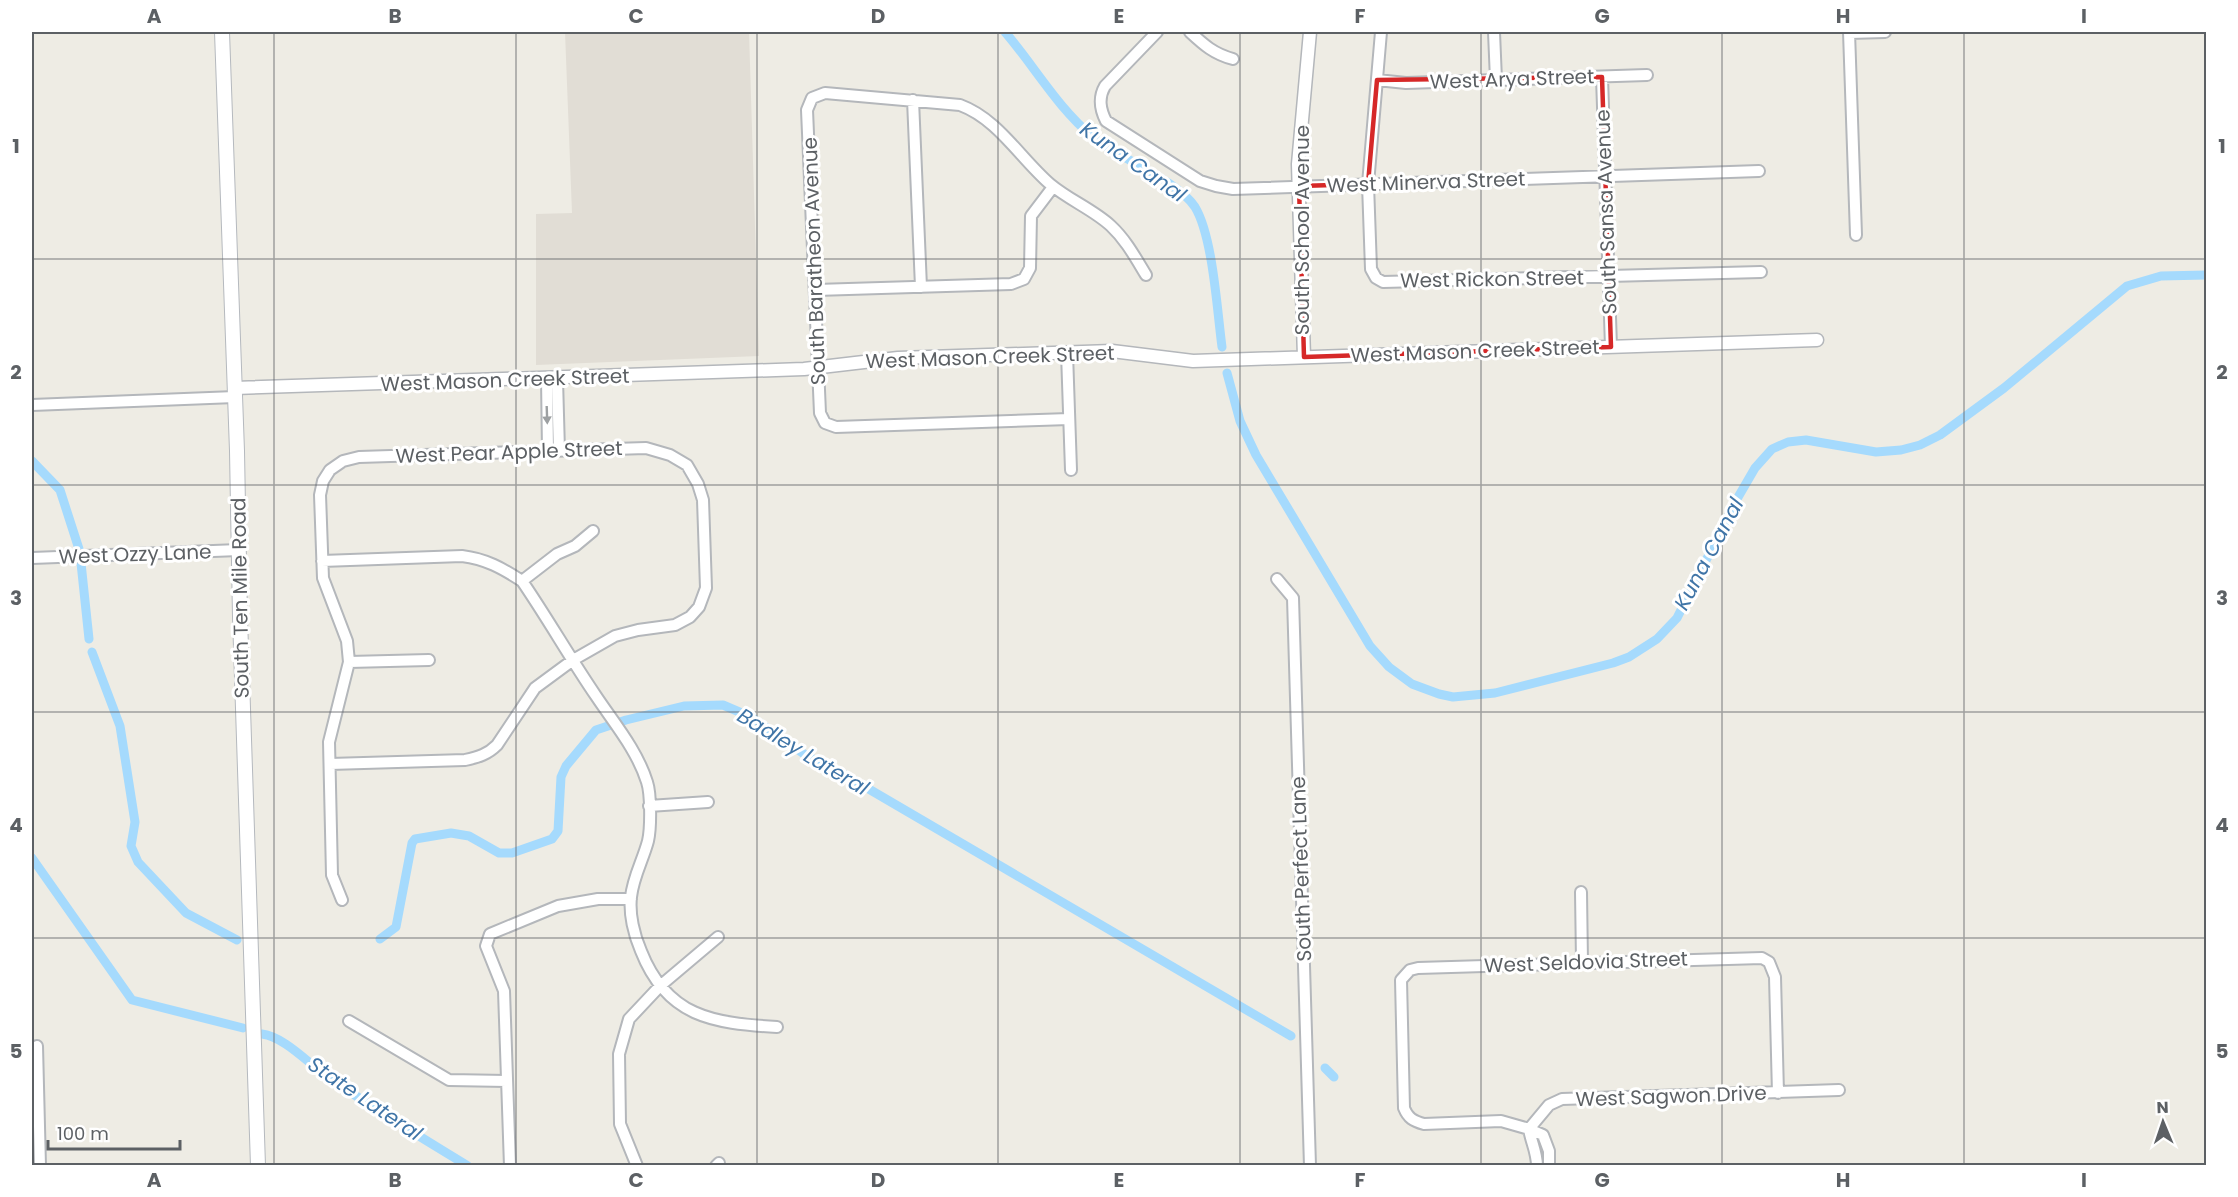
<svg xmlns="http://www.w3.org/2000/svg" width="2238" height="1197" viewBox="0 0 2238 1197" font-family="Poppins,sans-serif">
  <rect width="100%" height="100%" fill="#eeece4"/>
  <path fill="#e1ddd5" d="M565 32H749L759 356 536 365V214L572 213Z"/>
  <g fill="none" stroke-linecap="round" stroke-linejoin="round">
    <path stroke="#a5dafd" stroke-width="9" d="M1005 32C1035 67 1057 107 1093 137 1119 158 1178 181 1195 207 1213 237 1217 310 1222 347
      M1227 373 1240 421 1256 455 1370 646 1389 667 1412 684 1439 694 1453 697 1495 693 1613 663 1629 657 1657 639 1677 618 1737 499 1755 468 1772 449 1788 442 1806 440 1876 452 1901 450 1920 445 1940 435 2004 388 2127 286 2161 276 2206 275
      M32 461 60 490 79 549
      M81 563 89 639
      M92 652 120 726 135 822 131 846 138 862 186 913 237 940
      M32 858 132 1000 243 1028
      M380 939 396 927 412 843 415 839 451 833 469 836 499 853H512L552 839 558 831 561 777 566 766 596 730 626 720 684 706 723 705 751 717 807 756 838 771 1291 1036
      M262 1034C284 1037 306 1061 324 1074 370 1107 419 1136 468 1166
      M1325 1068 1334 1077"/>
    <g stroke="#b4b7bb" stroke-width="14">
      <path id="minor" d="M1157 32 1105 86C1098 98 1100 109 1106 121L1200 181 1216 186 1233 189 1759 171
        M1190 32C1204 45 1214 54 1233 59
        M1381 32 1368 184 1371 269 1376 278 1383 282 1761 272
        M1494 32 1496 80
        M1849 32 1856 235
        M1849 33 1885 32
        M1602 77 1611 347
        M1377 80 1406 83 1647 75
        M913 100 921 287
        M816 290 1011 284 1024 279 1030 268 1031 216 1053 187
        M1067 353 1071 470
        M547 379 548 451
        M557 379 559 451
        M32 405 235 397
        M1069 419 836 427 825 423 820 413 807 110 812 98 825 93 960 105C998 119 1020 158 1050 184 1069 200 1094 210 1111 226 1126 240 1135 257 1146 275
        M32 558 239 550
        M322 561 462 556C486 559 502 568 522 581 548 619 570 658 596 696 614 723 637 750 647 782 651 794 651 828 648 841 643 860 633 877 631 897 629 914 634 935 641 951 667 1017 712 1023 777 1027
        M1277 579 1293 598 1310 1166
        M522 581 557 554 575 546 593 531
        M349 662 429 660
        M330 764 465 760C479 757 488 754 497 745L535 688 573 660 615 636 638 630 675 625 690 617 699 607 706 588 703 500 698 484 687 465 670 455 646 448 359 457 343 461 330 470 323 481 320 495 323 578 347 641 349 662 329 742 332 875 342 900
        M649 806 708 802
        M1581 892 1582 962
        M349 1021 449 1080 507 1081
        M37 1046 40 1166
        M1778 1093 1775 977 1769 962 1762 958 1418 968 1410 970 1401 980 1404 1108C1408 1118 1413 1121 1424 1124L1501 1121 1529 1129 1549 1105 1562 1099 1839 1090
        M510 1166 504 991 486 946 490 934 558 906 598 899H631
        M637 1166 620 1124 619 1054 629 1019 660 986 718 937
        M716 1166 719 1163
        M1537 1166C1537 1152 1531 1142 1529 1129L1543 1135 1549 1151V1166"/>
    </g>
    <g stroke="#b4b7bb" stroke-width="15">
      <path id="tertiary" d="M1304 357 1298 164 1310 32
        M235 388 804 369 898 358 1112 351 1193 361 1817 340"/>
    </g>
    <g stroke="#b5b9be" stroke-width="16">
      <path id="secondary" d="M222 32 237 451 240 617 258 1166"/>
    </g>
    <use href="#minor" stroke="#fff" stroke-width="10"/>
    <use href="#tertiary" stroke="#fff" stroke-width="12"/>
    <use href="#secondary" stroke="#fff" stroke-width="14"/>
  </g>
  <defs><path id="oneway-solid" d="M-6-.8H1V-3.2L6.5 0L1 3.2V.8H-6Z" transform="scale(1.5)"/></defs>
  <use fill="#9da0a2" href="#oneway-solid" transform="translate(547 415) rotate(88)"/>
  <path fill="none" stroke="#d62828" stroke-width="4.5" stroke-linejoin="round" d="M1602 77 1611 347 1304 357 1299 186 1368 184 1377 80Z"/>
  <path fill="none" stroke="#5c6064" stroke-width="1.5" stroke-opacity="0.55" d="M274 32V1166M516 32V1166M757 32V1166M998 32V1166M1240 32V1166M1481 32V1166M1722 32V1166M1964 32V1166M32 259H2206M32 485H2206M32 712H2206M32 938H2206"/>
  <g text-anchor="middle" stroke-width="6" stroke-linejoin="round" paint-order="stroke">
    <g font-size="20" fill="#5c6064" stroke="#fff">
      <text transform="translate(1512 79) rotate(-2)" y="7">West Arya Street</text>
      <text transform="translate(1426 182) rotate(-2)" y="7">West Minerva Street</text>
      <text transform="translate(1606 212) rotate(-92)" y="7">South Sansa Avenue</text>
      <text transform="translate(1302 230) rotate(-90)" y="7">South School Avenue</text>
      <text transform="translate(814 261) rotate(-92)" y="7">South Baratheon Avenue</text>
      <text transform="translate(1492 279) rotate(-1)" y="7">West Rickon Street</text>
      <text transform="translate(1475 351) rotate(-2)" y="7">West Mason Creek Street</text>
      <text transform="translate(990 357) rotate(-2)" y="7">West Mason Creek Street</text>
      <text transform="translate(505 380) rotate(-2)" y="7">West Mason Creek Street</text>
      <text transform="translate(509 452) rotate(-2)" y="7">West Pear Apple Street</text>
      <text transform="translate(135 554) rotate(-2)" y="7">West Ozzy Lane</text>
      <text transform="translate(240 598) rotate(-91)" y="7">South Ten Mile Road</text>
      <text transform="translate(1301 869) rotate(-92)" y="7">South Perfect Lane</text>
      <text transform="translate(1586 962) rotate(-2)" y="7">West Seldovia Street</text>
      <text transform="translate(1671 1096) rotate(-2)" y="7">West Sagwon Drive</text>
    </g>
    <g font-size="21" font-style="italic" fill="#4075a7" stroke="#fff">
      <text transform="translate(1133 162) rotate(35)" y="7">Kuna Canal</text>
      <text transform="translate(1709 554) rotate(-62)" y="7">Kuna Canal</text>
      <text transform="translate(803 752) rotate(31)" y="7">Badley Lateral</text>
      <text transform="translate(365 1099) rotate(34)" y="7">State Lateral</text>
    </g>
  </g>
  <rect width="2238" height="1197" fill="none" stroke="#ffffff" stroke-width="66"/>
  <g transform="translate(2163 1122) rotate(358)" stroke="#ffffff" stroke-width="4.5" paint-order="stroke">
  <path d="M0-4.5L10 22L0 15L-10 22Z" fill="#5c6064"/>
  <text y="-9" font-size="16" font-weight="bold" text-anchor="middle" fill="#5c6064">N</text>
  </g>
  <path d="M48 1140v9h132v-9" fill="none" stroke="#5c6064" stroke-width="3"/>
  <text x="57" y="1140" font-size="18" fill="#5c6064" stroke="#ffffff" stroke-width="4.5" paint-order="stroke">100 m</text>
  <rect x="33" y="33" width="2172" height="1131" fill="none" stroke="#5c6064" stroke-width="2"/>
  <g font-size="20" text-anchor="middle" font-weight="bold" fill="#5c6064">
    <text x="154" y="23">A</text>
    <text x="395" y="23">B</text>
    <text x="636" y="23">C</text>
    <text x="878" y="23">D</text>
    <text x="1119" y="23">E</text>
    <text x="1360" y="23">F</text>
    <text x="1602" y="23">G</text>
    <text x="1843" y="23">H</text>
    <text x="2084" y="23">I</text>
    <text x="16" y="153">1</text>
    <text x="2222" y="153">1</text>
    <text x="16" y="379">2</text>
    <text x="2222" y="379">2</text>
    <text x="16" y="605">3</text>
    <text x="2222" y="605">3</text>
    <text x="16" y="832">4</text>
    <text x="2222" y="832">4</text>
    <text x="16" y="1058">5</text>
    <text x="2222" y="1058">5</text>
    <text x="154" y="1187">A</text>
    <text x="395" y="1187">B</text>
    <text x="636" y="1187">C</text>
    <text x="878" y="1187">D</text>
    <text x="1119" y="1187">E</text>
    <text x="1360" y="1187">F</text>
    <text x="1602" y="1187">G</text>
    <text x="1843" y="1187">H</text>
    <text x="2084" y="1187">I</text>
  </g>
</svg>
